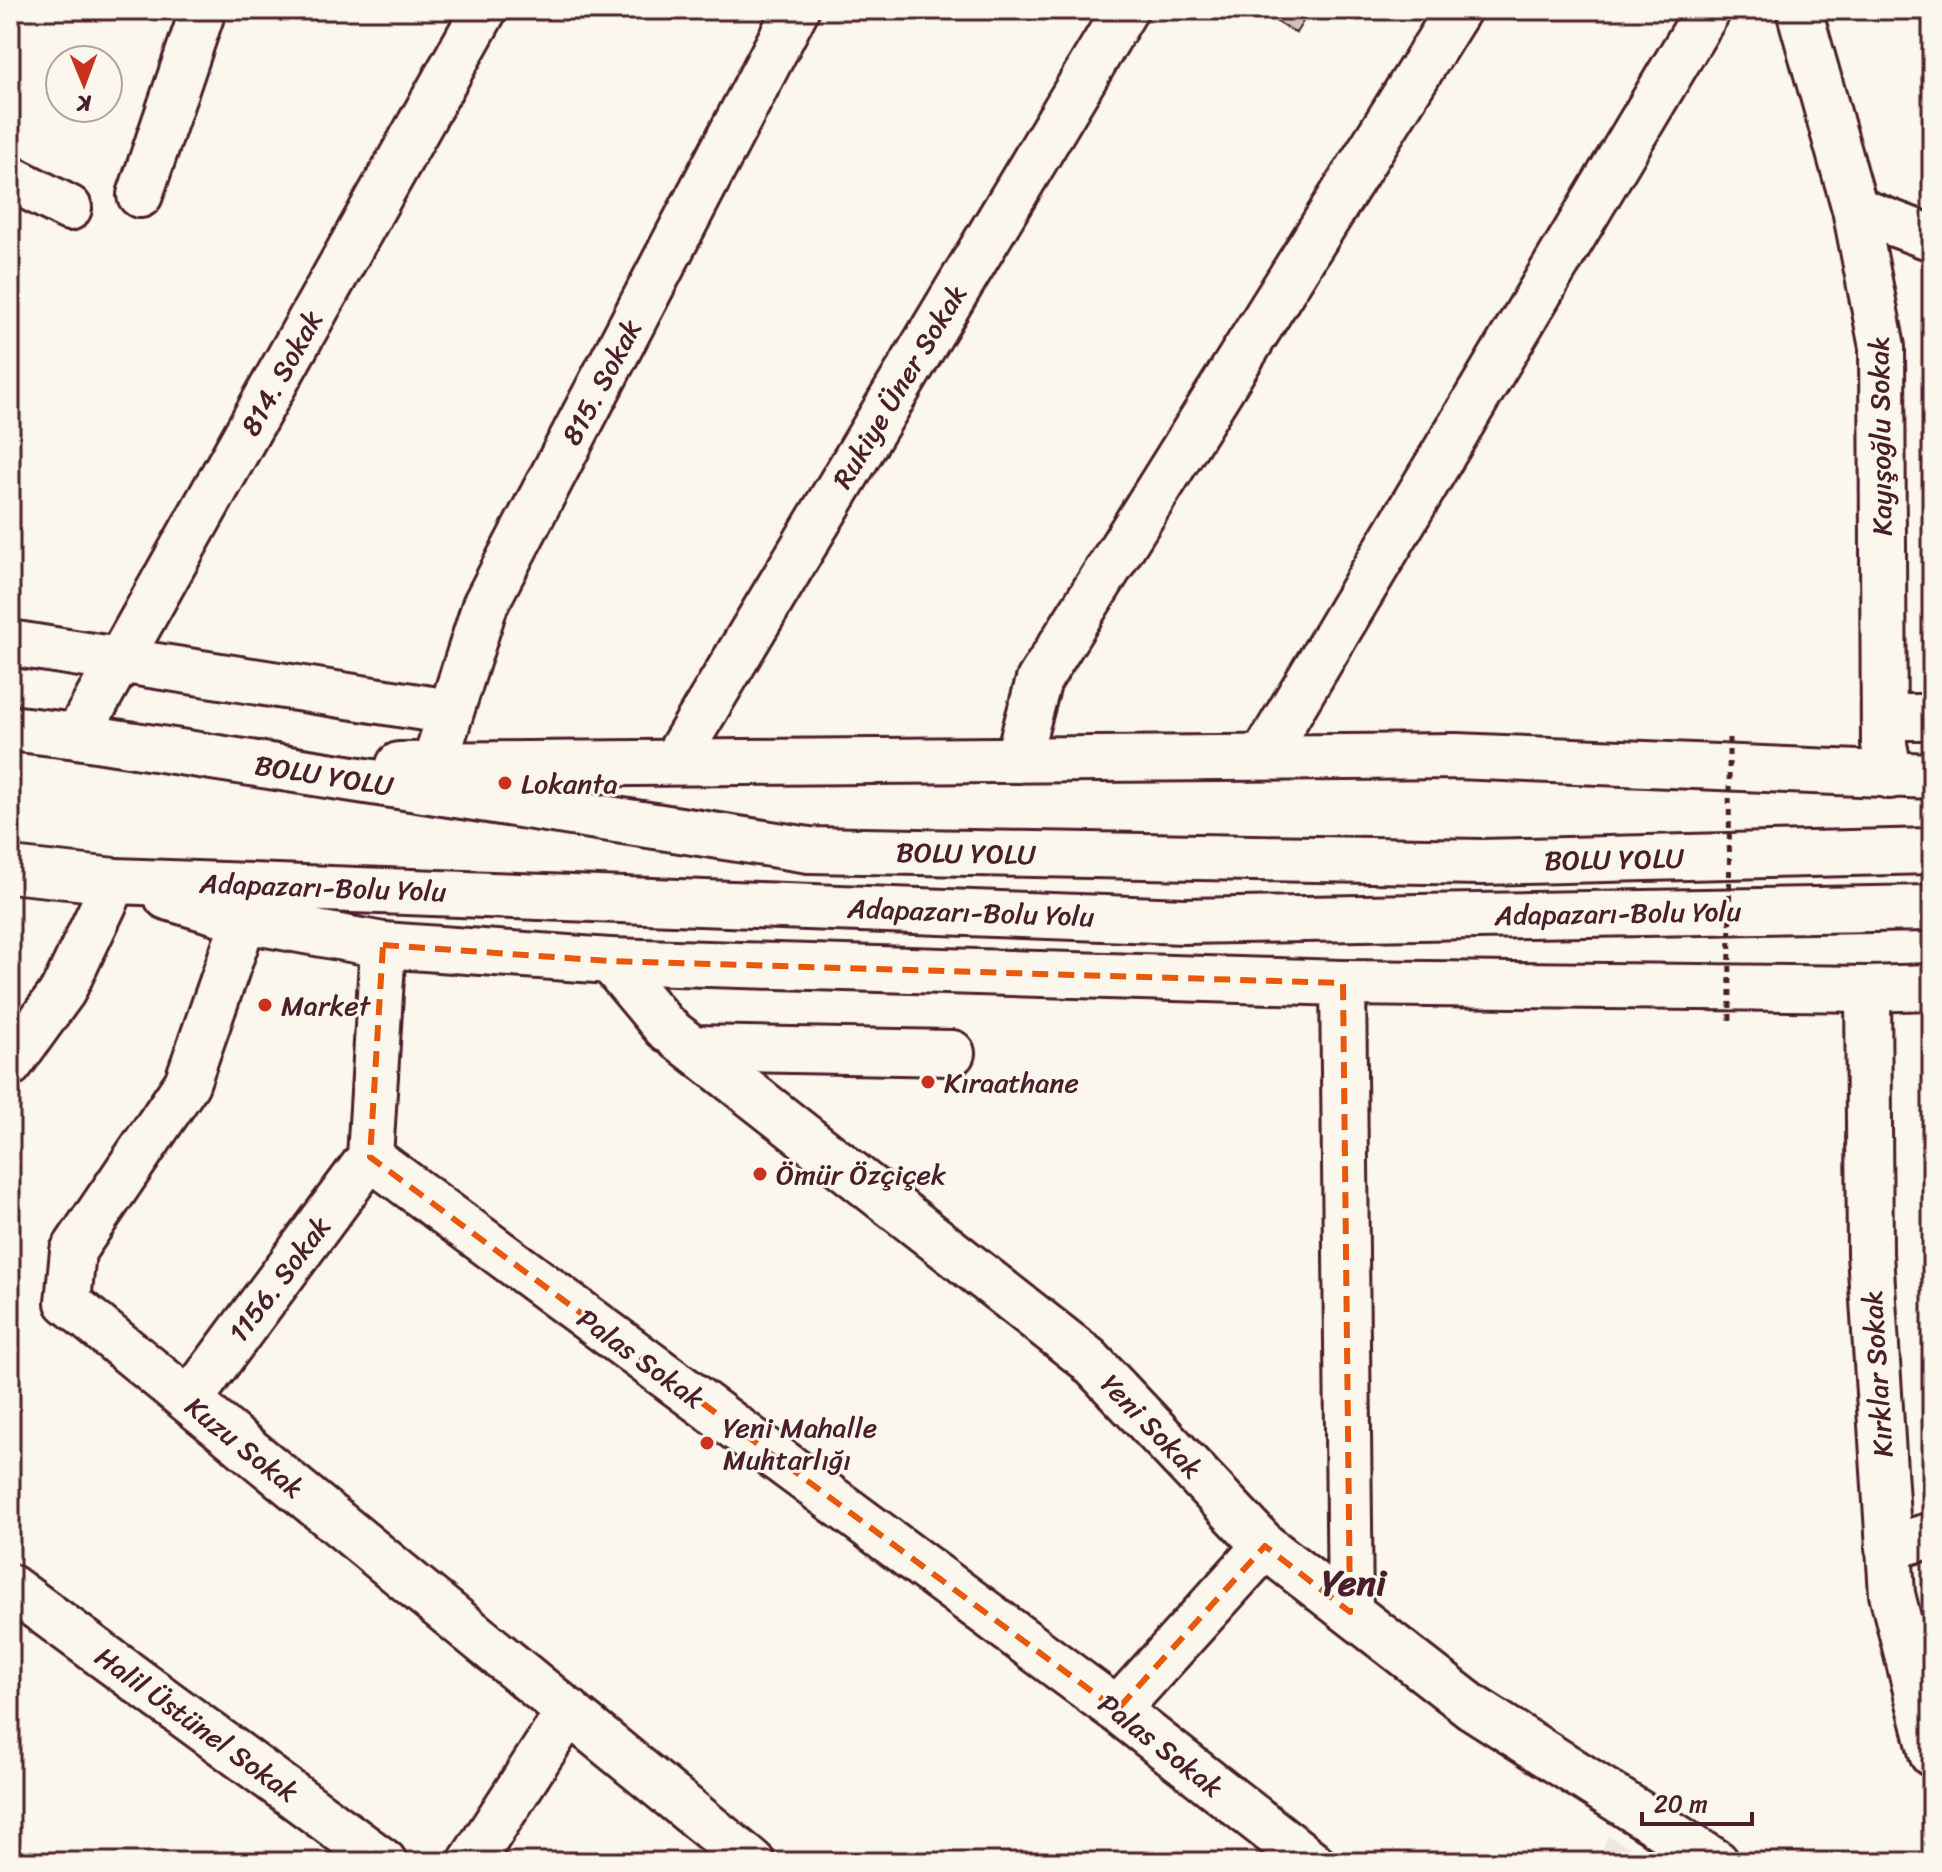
<svg xmlns="http://www.w3.org/2000/svg" width="1942" height="1872" viewBox="0 0 1942 1872" font-family="Sriracha,sans-serif">
  <rect width="100%" height="100%" fill="#fbf7ec"/>
  <filter id="ink" filterUnits="userSpaceOnUse"><feTurbulence type="fractalNoise" baseFrequency=".0125" numOctaves="2"/><feDisplacementMap in="SourceGraphic" scale="16" xChannelSelector="R" yChannelSelector="G"/><feConvolveMatrix kernelMatrix="1 2 1 2 8 2 1 2 1" color-interpolation-filters="sRGB"/></filter>
  <g filter="url(#ink)">
    <path fill="#eee7de" d="M1607 1836 1661 1862H1600Z"/>
    <path fill="#cfc2bc" stroke="#4a1f2b" stroke-width="2" d="M1256 10H1310L1296 33Z"/>
    <g fill="none" stroke-linecap="round" stroke-linejoin="round">
      <g stroke="#4a1f2b" stroke-width="50">
        <path id="minor" d="M1799 10 1855 209 1882 347 1884 744 1890 776
          M10 178 69 208
          M140 195 203 10
          M1855 209 1932 238
          M10 643 450 712
          M1884 717H1932
          M77 736 484 10
          M1263 757 1708 10
          M1017 760 1039 680 1458 10
          M674 762 1125 10
          M434 765 485 605 796 10
          M244 920 187 1083 73 1251 68 1302 752 1862
          M383 945 370 1157 1117 1710 1311 1862
          M610 961 665 1027 1088 1359 1265 1546 1472 1707 1716 1862
          M1343 983 1350 1612
          M1868 989 1870 1254 1892 1594 1932 1754
          M692 1048 952 1053
          M10 1064 63 991 115 881
          M189 1401 370 1157
          M1888 1548 1932 1535
          M10 1587 384 1862
          M1117 1710 1265 1546
          M471 1862 569 1711"/>
      </g>
      <g stroke="#4a1f2b" stroke-width="50">
        <path id="highway" d="M10 728 77 736 809 850 1481 862 1932 851
          M399 765 1456 756 1932 776
          M10 870 115 881 1184 921 1932 908
          M167 897 244 920 383 945 610 961 1343 983 1868 989 1932 987"/>
      </g>
      <use href="#minor" stroke="#fbf7ec" stroke-width="44"/>
      <use href="#highway" stroke="#fbf7ec" stroke-width="44"/>
      <path stroke="#4a1f2b" stroke-width="5" stroke-dasharray="6 6" stroke-linecap="butt" d="M1729 738 1730 1023"/>
    </g>
  </g>
  <path fill="none" stroke="#e8590c" stroke-width="6" stroke-dasharray="16 10" stroke-linejoin="round" d="M383 945 610 961 1343 983 1350 1612 1265 1546 1117 1710 370 1157Z"/>
  <g fill="#c8321e" stroke="#fbf7ec" stroke-width="3">
    <circle cx="505" cy="783" r="8"/>
    <circle cx="265" cy="1005" r="8"/>
    <circle cx="928" cy="1082" r="8"/>
    <circle cx="760" cy="1174" r="8"/>
    <circle cx="707" cy="1443" r="8"/>
  </g>
  <g text-anchor="middle" stroke-width="6" stroke-linejoin="round" paint-order="stroke">
    <g font-size="28" fill="#4a1f2b" stroke="#fbf7ec">
      <text transform="translate(281 373) rotate(-61)" y="10">814. Sokak</text>
      <text transform="translate(601 382) rotate(-62)" y="10">815. Sokak</text>
      <text transform="translate(899 386) rotate(-59)" y="10">Rukiye Üner Sokak</text>
      <text transform="translate(1880 436) rotate(-91)" y="10">Kayışoğlu Sokak</text>
      <text transform="translate(324 775) rotate(9)" y="10">BOLU YOLU</text>
      <text transform="translate(966 853) rotate(1)" y="10">BOLU YOLU</text>
      <text transform="translate(1614 859) rotate(-1)" y="10">BOLU YOLU</text>
      <text transform="translate(323 887) rotate(2)" y="10">Adapazarı-Bolu Yolu</text>
      <text transform="translate(971 912) rotate(2)" y="10">Adapazarı-Bolu Yolu</text>
      <text transform="translate(1618 913) rotate(-1)" y="10">Adapazarı-Bolu Yolu</text>
      <text transform="translate(279 1279) rotate(-53)" y="10">1156. Sokak</text>
      <text transform="translate(641 1358) rotate(36)" y="10">Palas Sokak</text>
      <text transform="translate(1877 1374) rotate(-94)" y="10">Kırklar Sokak</text>
      <text transform="translate(1152 1426) rotate(46)" y="10">Yeni Sokak</text>
      <text transform="translate(245 1447) rotate(39)" y="10">Kuzu Sokak</text>
      <text transform="translate(197 1724) rotate(36)" y="10">Halil Üstünel Sokak</text>
      <text transform="translate(1161 1745) rotate(38)" y="10">Palas Sokak</text>
    </g>
    <g font-size="28" fill="#4a1f2b" stroke="#fbf7ec" text-anchor="start">
      <text x="521" y="793">Lokanta</text>
      <text x="281" y="1015">Market</text>
      <text x="944" y="1092">Kıraathane</text>
      <text x="776" y="1184">Ömür Özçiçek</text>
      <text x="723" y="1437">Yeni Mahalle<tspan x="723" dy="32">Muhtarlığı</tspan></text>
    </g>
    <g font-size="36" font-weight="bold" fill="#4a1f2b" stroke="#fbf7ec">
      <text x="1354" y="1595">Yeni</text>
    </g>
  </g>
  <rect width="1942" height="1872" fill="none" stroke="#fbf7ec" stroke-width="40"/>
  <rect x="20" y="20" width="1902" height="1832" fill="none" stroke="#4a1f2b" stroke-width="3" filter="url(#ink)"/>
  <g transform="translate(84 84) rotate(179)"><circle r="38" fill="#fbf7ec" stroke="#b4a19f" stroke-width="2"/>
  <path d="M0-6L14 30L0 20L-14 30Z" fill="#c8321e"/>
  <text y="-12" font-size="22" font-weight="bold" text-anchor="middle" fill="#4a1f2b">K</text>
  </g>
  <path d="M1642 1812v12h110v-12" fill="none" stroke="#4a1f2b" stroke-width="4"/>
  <text x="1654" y="1812" font-size="24" fill="#4a1f2b" stroke="#fbf7ec" stroke-width="6" paint-order="stroke">20 m</text>
</svg>
